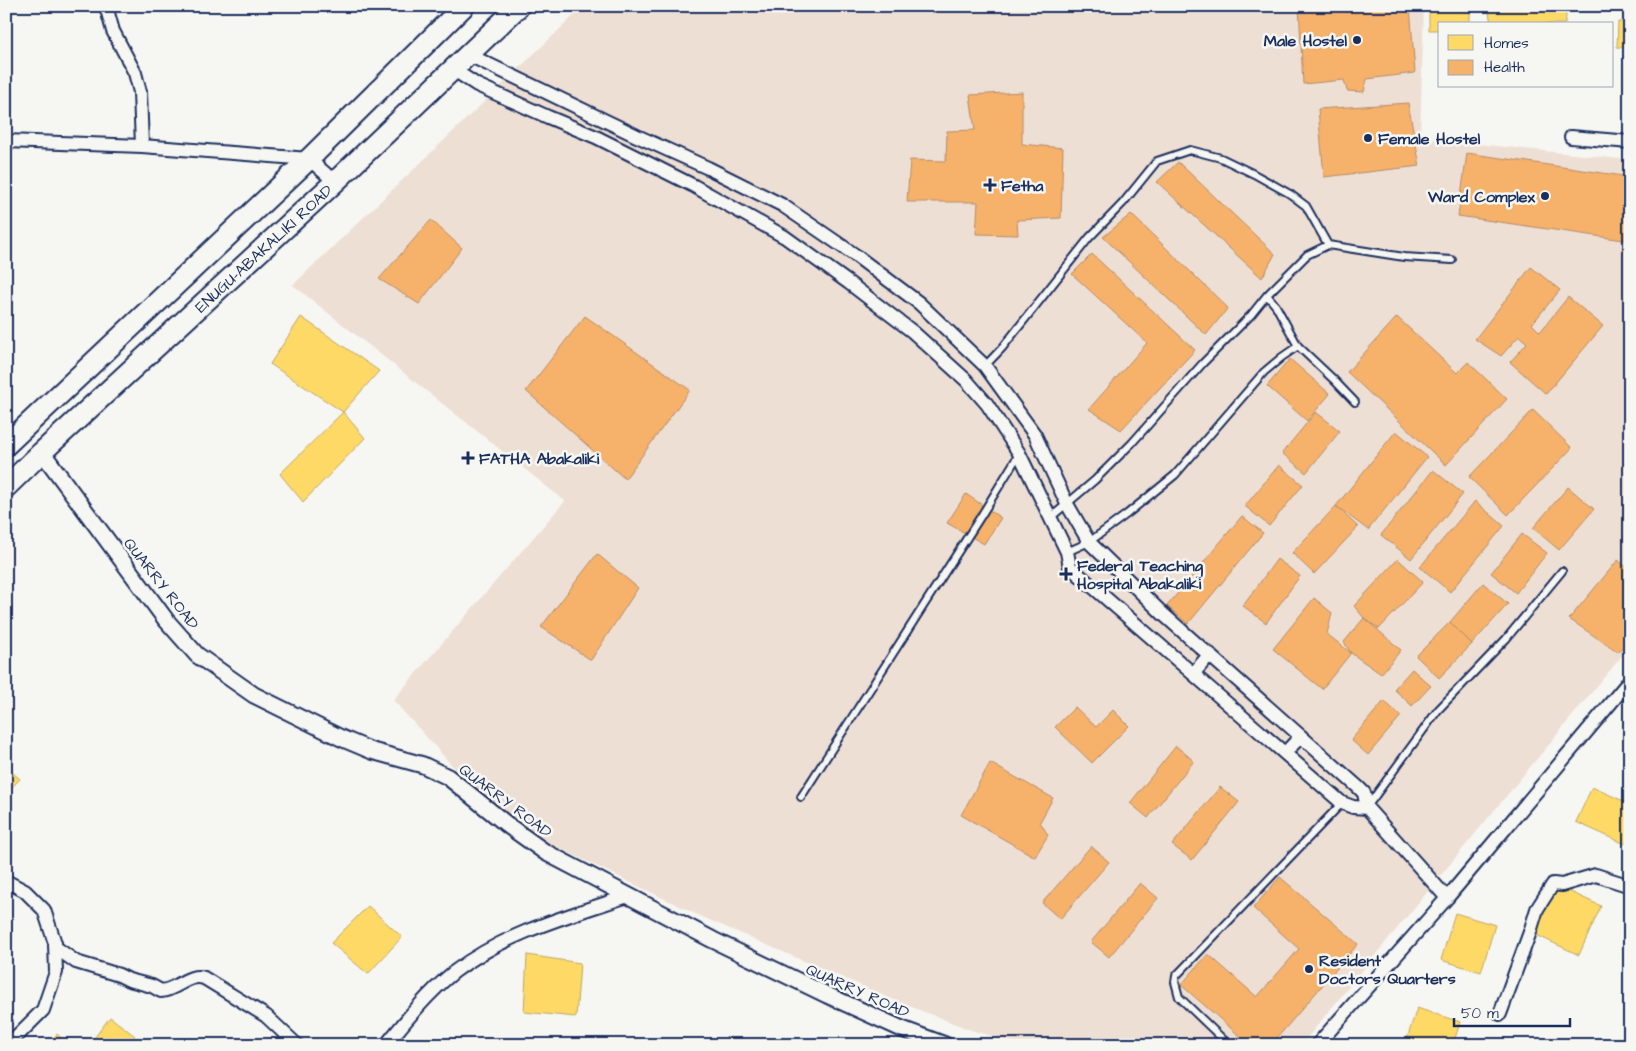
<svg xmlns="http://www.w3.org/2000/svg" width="1636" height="1051" viewBox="0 0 1636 1051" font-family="'Architects Daughter',sans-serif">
  <rect width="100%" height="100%" fill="#f6f6f2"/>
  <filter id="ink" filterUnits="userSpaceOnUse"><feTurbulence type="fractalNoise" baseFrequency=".02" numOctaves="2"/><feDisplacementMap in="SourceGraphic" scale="10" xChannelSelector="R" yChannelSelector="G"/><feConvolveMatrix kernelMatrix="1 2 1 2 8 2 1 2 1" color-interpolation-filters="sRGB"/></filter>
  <g filter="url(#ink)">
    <path fill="#eedfd4" d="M584 6H1424L1420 138 1630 160V646L1306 1039 1298 1045H1023L971 1030 899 1002 700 916 530 834 478 794 393 700 565 501 293 285Z"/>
    <path fill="#ffd966" stroke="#bba664" d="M1429 6H1470V24H1440V30H1429Z
      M1488 6H1567L1565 24H1491Z
      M1618 22H1630V48L1617 47Z
      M301 317 379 371 343 412 270 364Z
      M343 412 365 438 303 502 280 474Z
      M6 767 20 779 6 793Z
      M1592 787 1630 804V834L1625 844 1576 822Z
      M1553 884 1601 906 1579 955 1530 932Z
      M368 906 402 937 368 974 331 943Z
      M1455 913 1495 925 1481 972 1441 960Z
      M527 955 580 963 576 1017 524 1012Z
      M1417 1008 1460 1022 1453 1045H1405Z
      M110 1017 135 1036 130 1045H89Z
      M57 1034 69 1045H49Z"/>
    <path fill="#f6b26b" stroke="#b48b67" d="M1299 6H1410L1415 73 1367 79 1364 92 1347 91 1344 80 1303 84Z
      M1022 92V144L1063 148 1061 218 1017 220 1018 235 976 234 978 202H907L910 160 946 161 947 131 975 130 970 95Z
      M1408 103 1420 166 1324 177 1318 109Z
      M1467 153 1630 177V241L1458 216Z
      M1178 162 1275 254 1262 278 1157 182Z
      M1131 214 1228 308 1206 335 1103 237Z
      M431 220 462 248 419 304 379 279Z
      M1092 254 1195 350 1121 430 1089 409 1147 343 1072 274Z
      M1531 267 1560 290 1532 324 1540 332 1568 297 1603 326 1546 394 1510 362 1527 343 1519 336 1501 356 1475 339Z
      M585 316 690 390 625 479 526 391Z
      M1397 317 1457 373 1468 362 1507 399 1446 465 1347 372Z
      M1290 359 1330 394 1307 421 1267 386Z
      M1533 410 1572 448 1508 515 1469 477Z
      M1316 412 1340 431 1306 473 1282 453Z
      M1396 431 1427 457 1368 530 1336 506Z
      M1279 465 1303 485 1269 526 1245 506Z
      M1433 470 1463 494 1411 559 1381 535Z
      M1568 487 1594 509 1559 550 1533 528Z
      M966 494 1001 518 984 544 947 523Z
      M1475 501 1504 526 1450 592 1420 567Z
      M1336 506 1358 527 1314 574 1292 553Z
      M1242 516 1263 533 1188 624 1167 606Z
      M1522 534 1547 553 1516 593 1491 573Z
      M597 554 638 588 591 660 541 627Z
      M1277 559 1300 576 1266 623 1243 606Z
      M1398 559 1423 582 1379 629 1364 618 1354 606Z
      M1618 560 1630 570V638L1618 652 1569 619Z
      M1483 583 1508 604 1472 644 1450 622Z
      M1314 598 1332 613 1327 634 1351 653 1322 689 1273 649Z
      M1364 618 1401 650 1381 674 1351 653 1344 642Z
      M1450 622 1472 644 1439 678 1416 656Z
      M1412 669 1431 686 1412 706 1394 689Z
      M1384 701 1401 716 1368 755 1351 740Z
      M1075 707 1096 727 1113 710 1129 726 1092 763 1055 727Z
      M1176 746 1194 761 1148 818 1130 803Z
      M990 763 1053 798 1040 822 1048 835 1035 857 961 815Z
      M1220 787 1239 802 1192 860 1172 845Z
      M1091 846 1109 862 1060 919 1042 903Z
      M1280 877 1358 944 1271 1045H1250L1181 985 1208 954 1257 997 1299 949 1253 908Z
      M1140 883 1158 898 1109 957 1091 942Z"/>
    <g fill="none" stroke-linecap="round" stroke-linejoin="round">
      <g stroke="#1b2f5e" stroke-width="10">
        <path id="service" d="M1267 295 1276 306 1298 346
          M985 366 1003 347 1089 238 1123 203 1157 161 1190 150 1221 158 1254 174 1290 194 1306 206 1328 245
          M1050 518 1095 480 1132 443 1203 363 1251 315 1267 295 1307 255 1328 245 1404 257 1452 260
          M1067 552 1089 542 1127 514 1175 475 1264 372 1282 357 1298 346 1333 379 1355 402
          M801 797 981 516 1019 454
          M1367 807 1438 710 1506 639 1562 571
          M1229 1045 1179 997 1175 982 1176 976 1342 803"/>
      </g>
      <g stroke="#1b2f5e" stroke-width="16">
        <path id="minor" d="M106 6 113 31 135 73 140 92 142 146
          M469 55 637 136 708 168 782 205 855 255 919 303 985 366 1035 435 1067 504 1089 542 1163 614 1358 787 1364 793 1367 808 1447 898
          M454 70 477 85 548 117 596 137 694 186 785 237 849 283 913 332 966 380 987 404 1019 453 1067 552 1070 567 1342 803 1353 807 1367 808
          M1571 137 1630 142
          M6 141 142 146 309 159 335 182
          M1193 674 1210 654
          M1285 753 1301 736
          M6 881 25 891 44 910 55 943 56 972 43 1010 8 1045
          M55 947 76 962 119 975 129 980 152 986 161 991C177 990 188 973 204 978L266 1016 297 1045
          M1500 1014 1530 932 1537 909 1553 884 1562 885 1596 875 1630 886
          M386 1045C407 1019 428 993 454 972 505 933 568 916 628 896
          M1317 1045 1447 898 1630 680"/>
      </g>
      <g stroke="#1b2f5e" stroke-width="19">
        <path id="tertiary" d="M42 452 166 620 197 655 254 695 341 738 372 751 423 765 448 777 510 827 545 852 713 940 827 995 902 1029 945 1045"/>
      </g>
      <g stroke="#1b2f5e" stroke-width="24">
        <g id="trunk">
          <path d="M6 445 309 159 464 6"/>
          <path id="s1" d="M6 487 42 452 335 182 519 6"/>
        </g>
      </g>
      <use href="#service" stroke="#f6f6f2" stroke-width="6"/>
      <use href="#minor" stroke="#f6f6f2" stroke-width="12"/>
      <use href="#tertiary" stroke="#f6f6f2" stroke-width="15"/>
      <use href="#trunk" stroke="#f6f6f2" stroke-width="20"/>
    </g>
  </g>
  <g fill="#1b2f5e" stroke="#f6f6f2" stroke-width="2">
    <circle cx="1357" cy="40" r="5"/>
    <circle cx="1368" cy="138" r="5"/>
    <path d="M987.5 177.5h5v5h5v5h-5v5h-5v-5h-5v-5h5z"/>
    <circle cx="1545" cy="196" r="5"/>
    <path d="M465.5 450.5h5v5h5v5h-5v5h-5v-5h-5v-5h5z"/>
    <path d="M1063.5 566.5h5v5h5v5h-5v5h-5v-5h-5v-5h5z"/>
    <circle cx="1309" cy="969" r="5"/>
  </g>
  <g text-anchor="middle" stroke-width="5" stroke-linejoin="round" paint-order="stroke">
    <g font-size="16" font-weight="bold" fill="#1b2f5e" stroke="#f6f6f2" text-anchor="start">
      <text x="1347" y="46" text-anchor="end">Male Hostel</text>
      <text x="1378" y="144">Female Hostel</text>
      <text x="1001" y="191">Fetha</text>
      <text x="1535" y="202" text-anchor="end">Ward Complex</text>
      <text x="479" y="464">FATHA Abakaliki</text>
      <text x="1077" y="571">Federal Teaching<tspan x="1077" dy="18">Hospital Abakaliki</tspan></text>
      <text x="1319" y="966">Resident<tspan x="1319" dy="18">Doctors Quarters</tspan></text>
    </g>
    <g font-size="16" fill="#1b2f5e" stroke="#f6f6f2">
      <text dy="6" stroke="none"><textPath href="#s1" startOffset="351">ENUGU-ABAKALIKI ROAD</textPath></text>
      <text transform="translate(162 583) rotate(52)" y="6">QUARRY ROAD</text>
      <text transform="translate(506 800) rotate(37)" y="6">QUARRY ROAD</text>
      <text transform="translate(858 990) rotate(24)" y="6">QUARRY ROAD</text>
    </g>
  </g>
  <rect width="1636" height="1051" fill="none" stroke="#f6f6f2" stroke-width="25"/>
  <rect x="12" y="12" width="1611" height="1026" fill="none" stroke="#1b2f5e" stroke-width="2" filter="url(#ink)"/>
  <rect x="1438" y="22" width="175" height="65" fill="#f6f6f2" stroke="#9ea6b7"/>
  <rect x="1448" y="35" width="25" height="15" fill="#ffd966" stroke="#9ea6b7"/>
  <text x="1484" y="48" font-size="15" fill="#1b2f5e">Homes</text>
  <rect x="1448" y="60" width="25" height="15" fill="#f6b26b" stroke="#9ea6b7"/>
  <text x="1484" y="72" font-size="15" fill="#1b2f5e">Health</text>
  <path d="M1454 1018v8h116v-8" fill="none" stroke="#1b2f5e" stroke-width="2.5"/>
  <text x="1461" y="1018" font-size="15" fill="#1b2f5e" stroke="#f6f6f2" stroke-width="4" paint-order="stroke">50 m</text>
</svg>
